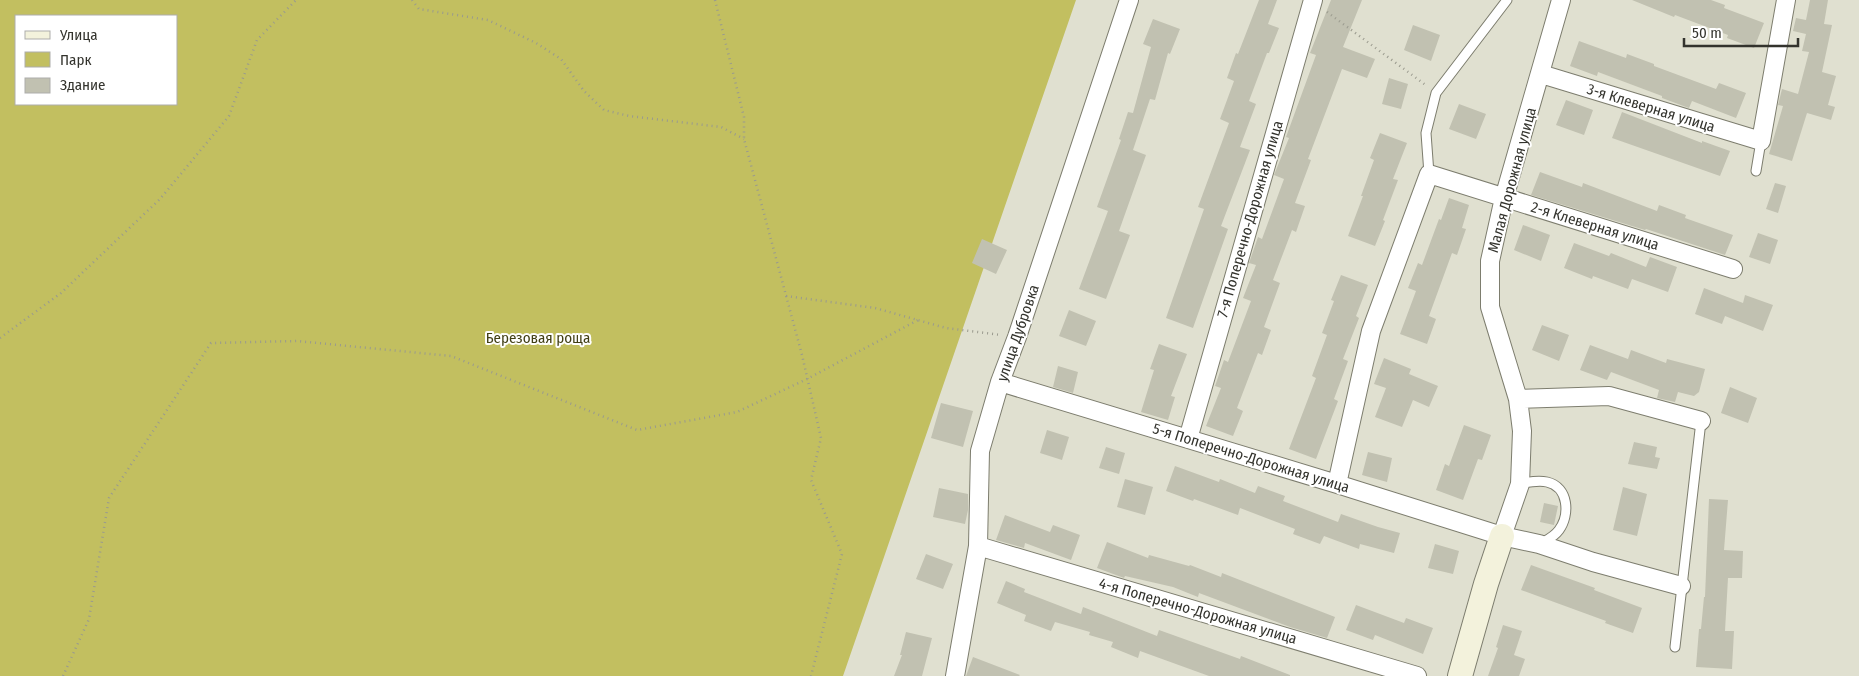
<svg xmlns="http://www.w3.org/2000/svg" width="1859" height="676" viewBox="0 0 1859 676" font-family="'Fira Sans Condensed',sans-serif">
  <rect width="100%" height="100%" fill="#e0e0d0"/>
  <path fill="#c2bf60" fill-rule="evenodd" d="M0 0H1076L843 676H0ZM16 16H176V104H16Z"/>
  <path fill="#c1c1b1" d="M1259 0H1277L1268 24 1279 28 1269 53H1267L1249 101 1256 104 1240 147 1250 150 1221 226 1228 229 1193 328 1166 318 1204 209 1198 207 1229 123 1220 119 1234 81 1227 78 1236 53 1238 54Z
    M1331 0H1362L1343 47 1375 59 1367 78 1342 69 1308 159 1311 160 1295 203 1305 206 1296 232 1292 230 1273 280 1280 283 1264 327 1271 330 1262 355 1258 353 1237 408 1243 411 1233 436 1206 426 1221 388 1215 386 1224 360 1228 362 1251 301 1243 298 1256 265 1249 263 1258 237 1262 239 1284 179 1274 175 1289 138 1286 137 1316 55 1310 53Z
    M1632 0H1711L1725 5 1724 8 1764 23 1754 48 1727 38 1728 35 1675 15 1674 17Z
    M1810 0H1828L1824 24 1832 25 1822 72 1836 76 1828 105 1835 107 1831 120 1807 113 1792 161 1769 154 1783 106 1778 105 1782 89 1798 94 1809 52 1802 51 1806 34 1793 31 1796 18 1806 20Z
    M1153 19 1180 29 1170 54 1168 53 1155 100 1150 99 1133 150 1146 155 1119 231 1130 235 1106 299 1079 289 1108 211 1097 207 1121 140 1119 139 1128 112 1133 113 1151 47 1143 44Z
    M1413 25 1440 35 1431 61 1404 50Z
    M1579 41 1626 58 1627 54 1654 64V66L1716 89 1719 83 1746 93 1736 118 1692 101 1689 108 1686 107 1662 98V96L1598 72 1597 76 1570 66Z
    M1389 78 1408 84 1401 109 1382 104Z
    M1566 100 1593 110 1584 135 1556 125Z
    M1459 104 1486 114 1476 139 1449 129Z
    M1622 112 1702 143V141L1730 151 1720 176 1612 138Z
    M1380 133 1407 143 1393 179 1398 180 1383 220 1385 221 1375 246 1348 236 1363 196H1361L1374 160 1370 158Z
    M1540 172 1582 187 1583 183 1657 211 1659 205 1686 215 1685 218 1733 235 1725 255 1646 229 1645 230 1531 195Z
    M1775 183 1786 186 1778 213 1766 209Z
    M1449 198 1469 205 1462 228 1466 229 1457 255 1452 253 1429 316 1436 319 1427 344 1400 334 1416 291 1408 288 1418 263 1422 265 1439 219 1441 220Z
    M1523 225 1550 235 1541 261 1514 250Z
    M1758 233 1778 240 1770 264 1749 257Z
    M982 239 1007 250 996 274 972 263Z
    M1574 243 1609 256 1611 253 1646 267 1650 257 1677 267 1668 292 1632 279 1628 289 1593 276 1592 279 1564 268Z
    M1341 275 1368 285 1356 316 1359 318 1343 359 1348 361 1334 399 1338 401 1316 459 1289 449 1316 378 1312 376 1327 335 1322 333 1334 301 1331 300Z
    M1704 288 1743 303 1745 295 1773 305 1763 331 1725 316 1722 324 1695 314Z
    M1069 310 1096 321 1086 346 1059 336Z
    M1542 325 1569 335 1559 361 1532 350Z
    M1159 344 1187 354 1171 396 1175 397 1168 420 1141 412 1154 370 1150 369Z
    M1590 345 1628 359 1631 350 1666 363 1667 359 1705 369 1699 392 1694 396 1678 392 1675 402 1657 398 1659 390 1611 372 1607 380 1580 370Z
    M1384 358 1411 369 1409 374 1438 386 1429 407 1413 400 1402 427 1375 417 1386 388 1374 384Z
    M1058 366 1078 372 1073 393 1053 387Z
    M1730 387 1757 398 1748 423 1721 413Z
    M941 403 973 411 963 447 931 438Z
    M1464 425 1491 435 1482 460 1478 459 1463 500 1436 490 1445 464 1449 466Z
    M1047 430 1069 437 1062 460 1040 453Z
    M1634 442 1657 447 1655 457 1660 458 1657 469 1628 464Z
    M1106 447 1125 453 1119 474 1099 468Z
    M1368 452 1392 458 1387 482 1362 475Z
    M1175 466 1219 482 1220 479 1255 493 1258 486 1285 496 1283 501 1338 522 1341 514 1378 527 1400 533 1394 553 1360 544 1359 549 1324 536 1320 544 1293 534 1295 529 1240 508 1238 515 1194 499 1193 501 1166 491Z
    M1125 479 1153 487 1145 515 1117 507Z
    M1623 487 1647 494 1637 536 1613 530Z
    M939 488 968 494V510L965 524 933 517Z
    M1709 499 1728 500 1724 550 1743 551 1742 578H1728L1725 631H1734L1732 669 1696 667 1699 629H1701L1704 597H1705Z
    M1544 503 1558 506 1554 525 1540 522Z
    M1005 515 1050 532 1053 525 1080 535 1071 560 1025 543 1024 548 996 540Z
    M1107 542 1148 558 1149 555 1189 566 1190 565 1221 577 1222 573 1335 617 1327 638 1290 627 1199 593 1198 597 1173 587 1125 576 1124 578 1097 568Z
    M1435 544 1459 551 1453 574 1428 568Z
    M926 554 953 564 943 589 916 579Z
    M1531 565 1595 588 1594 590 1642 608 1633 633 1605 623 1606 621 1521 590Z
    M1006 581 1025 589 1024 592 1081 614 1083 607 1157 636 1159 630 1240 659 1241 656 1290 675V676H1209L1140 651 1138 658 1111 647 1113 642 1089 635 1090 632 1055 622 1051 631 1024 621 1026 615 997 603Z
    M1356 605 1404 623 1406 618 1433 628 1423 654 1375 635 1373 640 1346 630Z
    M1503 625 1522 631 1514 655 1525 659 1519 676H1488L1498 648 1496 647Z
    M906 632 932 638 922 676H894L902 655H900Z
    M973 657 1020 675 1019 676H966Z"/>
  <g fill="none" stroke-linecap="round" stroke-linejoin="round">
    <g stroke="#7d7d6e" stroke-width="11">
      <path id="lane" d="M1756 171 1761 141
        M1429 174 1426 133 1436 93 1507 0
        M1520 484C1529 482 1538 480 1547 482 1569 487 1570 515 1559 530 1554 537 1547 540 1540 544
        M1675 647 1701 421"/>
    </g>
    <g stroke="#7d7d6e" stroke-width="20">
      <path id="street" d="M1541 74 1761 141 1786 0
        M1000 382 1337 484 1502 536 1539 544 1593 562 1681 586
        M1518 399 1609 396 1701 421
        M1188 439 1313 0
        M1337 484 1371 331 1429 174 1733 269
        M1502 536 1520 484 1522 431 1518 399 1490 307V261L1504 198 1561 0
        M978 546 1417 676
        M955 676 978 546 980 451 1000 382 1017 337 1129 0"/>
    </g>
    <g stroke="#7d7d6e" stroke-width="26">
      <path id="secondary" d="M1460 676 1486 584 1502 536"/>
    </g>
    <path stroke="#9a9a8e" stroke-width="2.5" stroke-dasharray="1 4" stroke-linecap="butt" d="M412 0 419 9 488 20 536 43 561 59 584 91 604 110 629 116 721 127 744 139
      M715 0 744 117V139L802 355 821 438 811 480 842 554 811 676
      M1327 12 1427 86
      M786 296 875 308 946 328 1001 335
      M0 338 61 293 160 199 229 116 257 40 296 0
      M63 676 89 619 109 498 211 343 297 341 451 356 637 430 737 412 807 379 918 320"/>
    <use href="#lane" stroke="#fff" stroke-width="9"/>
    <use href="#street" stroke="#fff" stroke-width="18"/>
    <use href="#secondary" stroke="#f3f2dc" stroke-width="24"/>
  </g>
  <g text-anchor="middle" stroke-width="4" stroke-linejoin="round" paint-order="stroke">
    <g font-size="15" fill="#33332d" stroke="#fff">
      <text transform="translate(1651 108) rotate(17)" y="5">3-я Клеверная улица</text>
      <text transform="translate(1512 180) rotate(-75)" y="5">Малая Дорожная улица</text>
      <text transform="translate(1250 219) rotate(-74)" y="5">7-я Поперечно-Дорожная улица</text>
      <text transform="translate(1595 226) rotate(17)" y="5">2-я Клеверная улица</text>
      <text transform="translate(1018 333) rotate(-71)" y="5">улица Дубровка</text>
      <text transform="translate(1251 458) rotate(17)" y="5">5-я Поперечно-Дорожная улица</text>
      <text transform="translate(1198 611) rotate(16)" y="5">4-я Поперечно-Дорожная улица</text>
    </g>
    <g font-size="15" fill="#403e14" stroke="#fff">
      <text x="538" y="343">Березовая роща</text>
    </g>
  </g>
  <rect x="15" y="15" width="162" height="90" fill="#ffffff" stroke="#adadab"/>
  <rect x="25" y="31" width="25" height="8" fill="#f3f2dc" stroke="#adadab"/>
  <text x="60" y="40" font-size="15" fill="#33332d">Улица</text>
  <rect x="25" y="52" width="25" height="15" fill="#c2bf60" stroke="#adadab"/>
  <text x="60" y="65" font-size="15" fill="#33332d">Парк</text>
  <rect x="25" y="78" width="25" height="15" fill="#c1c1b1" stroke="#adadab"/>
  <text x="60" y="90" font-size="15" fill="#33332d">Здание</text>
  <path d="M1684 38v8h114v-8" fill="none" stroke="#33332d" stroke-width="2.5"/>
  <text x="1692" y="38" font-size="15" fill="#33332d" stroke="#ffffff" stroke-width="4" paint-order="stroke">50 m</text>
</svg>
